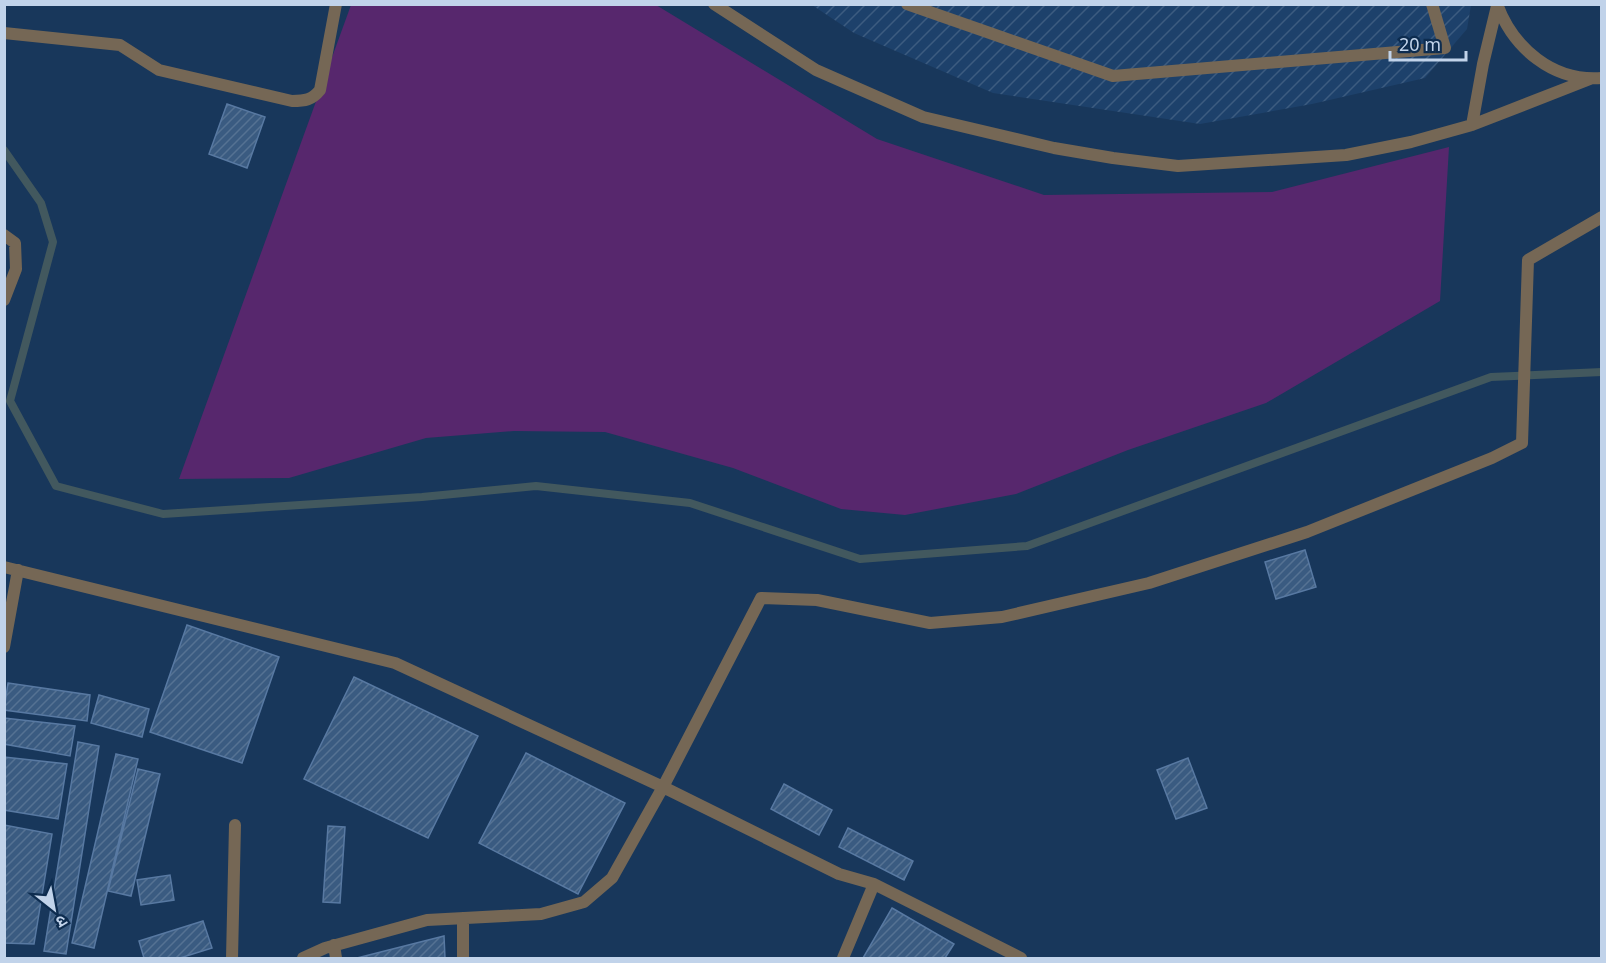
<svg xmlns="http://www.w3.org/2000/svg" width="1606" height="963" viewBox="0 0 1606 963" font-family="'Noto Sans','Noto Sans Devanagari',sans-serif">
  <defs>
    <pattern id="industrial-furrows" width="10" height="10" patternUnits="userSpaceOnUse" patternTransform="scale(1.5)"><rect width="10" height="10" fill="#1d416b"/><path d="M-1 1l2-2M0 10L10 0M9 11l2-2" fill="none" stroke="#3c5c80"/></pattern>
    <pattern id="building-hatch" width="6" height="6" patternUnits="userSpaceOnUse" patternTransform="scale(1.5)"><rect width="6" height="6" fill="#3a5b81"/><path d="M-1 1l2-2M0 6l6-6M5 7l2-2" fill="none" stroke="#557293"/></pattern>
  </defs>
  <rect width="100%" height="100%" fill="#18375b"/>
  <path fill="url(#industrial-furrows)" d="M812 5H1471L1467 29 1425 78 1312 104 1200 124 993 93 854 33Z"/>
  <path fill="#57276d" d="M351 5H656L877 139 1044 195 1272 192 1449 147 1440 301 1266 403 1128 450 1016 494 905 515 841 509 733 468 605 432 514 431 426 438 289 478 179 479Z"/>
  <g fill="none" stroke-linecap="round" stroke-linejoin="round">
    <path stroke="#42585e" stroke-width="8" d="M4 150 41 203 53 242 10 401 56 486 163 514 422 497 536 486 690 503 860 559 1027 546 1491 377 1602 372"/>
  </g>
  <path fill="url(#building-hatch)" stroke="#5879a2" stroke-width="1.5" d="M227 104 265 117 247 168 209 154Z
    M1305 550 1316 587 1276 599 1265 562Z
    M187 625 279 657 242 763 150 732Z
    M354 677 478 736 428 838 304 779Z
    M8 683 90 695 87 721 4 710Z
    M99 695 149 709 142 737 91 723Z
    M4 718 75 726 70 756 4 744Z
    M78 742 99 746 66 954 44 951Z
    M526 753 625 803 578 894 479 843Z
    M116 754 138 759 94 948 72 943Z
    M4 757 67 764 58 819 4 810Z
    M1188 758 1207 808 1176 819 1157 770Z
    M138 769 160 774 131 896 108 891Z
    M784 784 832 810 819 835 771 809Z
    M4 825 52 834 34 944 4 943Z
    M328 826 345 827 340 903 323 902Z
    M848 828 913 861 904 880 839 847Z
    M170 875 174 900 141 905 137 880Z
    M892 908 954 944 945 958H863Z
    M203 921 212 948 180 958H144L139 941Z
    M444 936 445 958H357Z"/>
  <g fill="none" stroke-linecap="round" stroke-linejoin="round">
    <path stroke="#756755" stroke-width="12" d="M907 4 1113 76 1445 48 1432 4
      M4 33 120 45 159 70 292 101C305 101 312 100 320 90L336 4"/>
    <path stroke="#756755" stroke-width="12" d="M4 235 15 243 16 269 4 300
      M4 567 395 663 663 787 839 874 874 884 843 958
      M4 647 18 570
      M874 884 1021 958
      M463 918V958
      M334 945 336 958
      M232 958 235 825
      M303 958 325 948 427 920 541 914 584 902 612 878 663 787 761 598 817 600 930 623 1002 617 1149 583 1307 532 1492 458 1522 443 1528 260 1602 217"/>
    <path stroke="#756755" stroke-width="12" d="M714 4 816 70 923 117 1054 148 1113 158 1178 166 1346 155 1411 142 1472 125 1590 79
      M1497 4C1513 48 1553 82 1602 78
      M1472 125 1483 64 1497 6"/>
  </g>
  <rect width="1606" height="963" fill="none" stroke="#c1d3ea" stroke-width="12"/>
  <g transform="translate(54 909) rotate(149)" stroke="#0d2c4f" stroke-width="4.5" paint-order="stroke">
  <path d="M0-4.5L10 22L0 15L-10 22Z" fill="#c1d3ea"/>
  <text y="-9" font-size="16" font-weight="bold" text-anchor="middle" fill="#c1d3ea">उ</text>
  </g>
  <path d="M1390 51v9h76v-9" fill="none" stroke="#c1d3ea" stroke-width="3"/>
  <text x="1399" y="51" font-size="18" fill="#c1d3ea" stroke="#0d2c4f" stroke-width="4.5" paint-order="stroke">20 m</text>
</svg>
